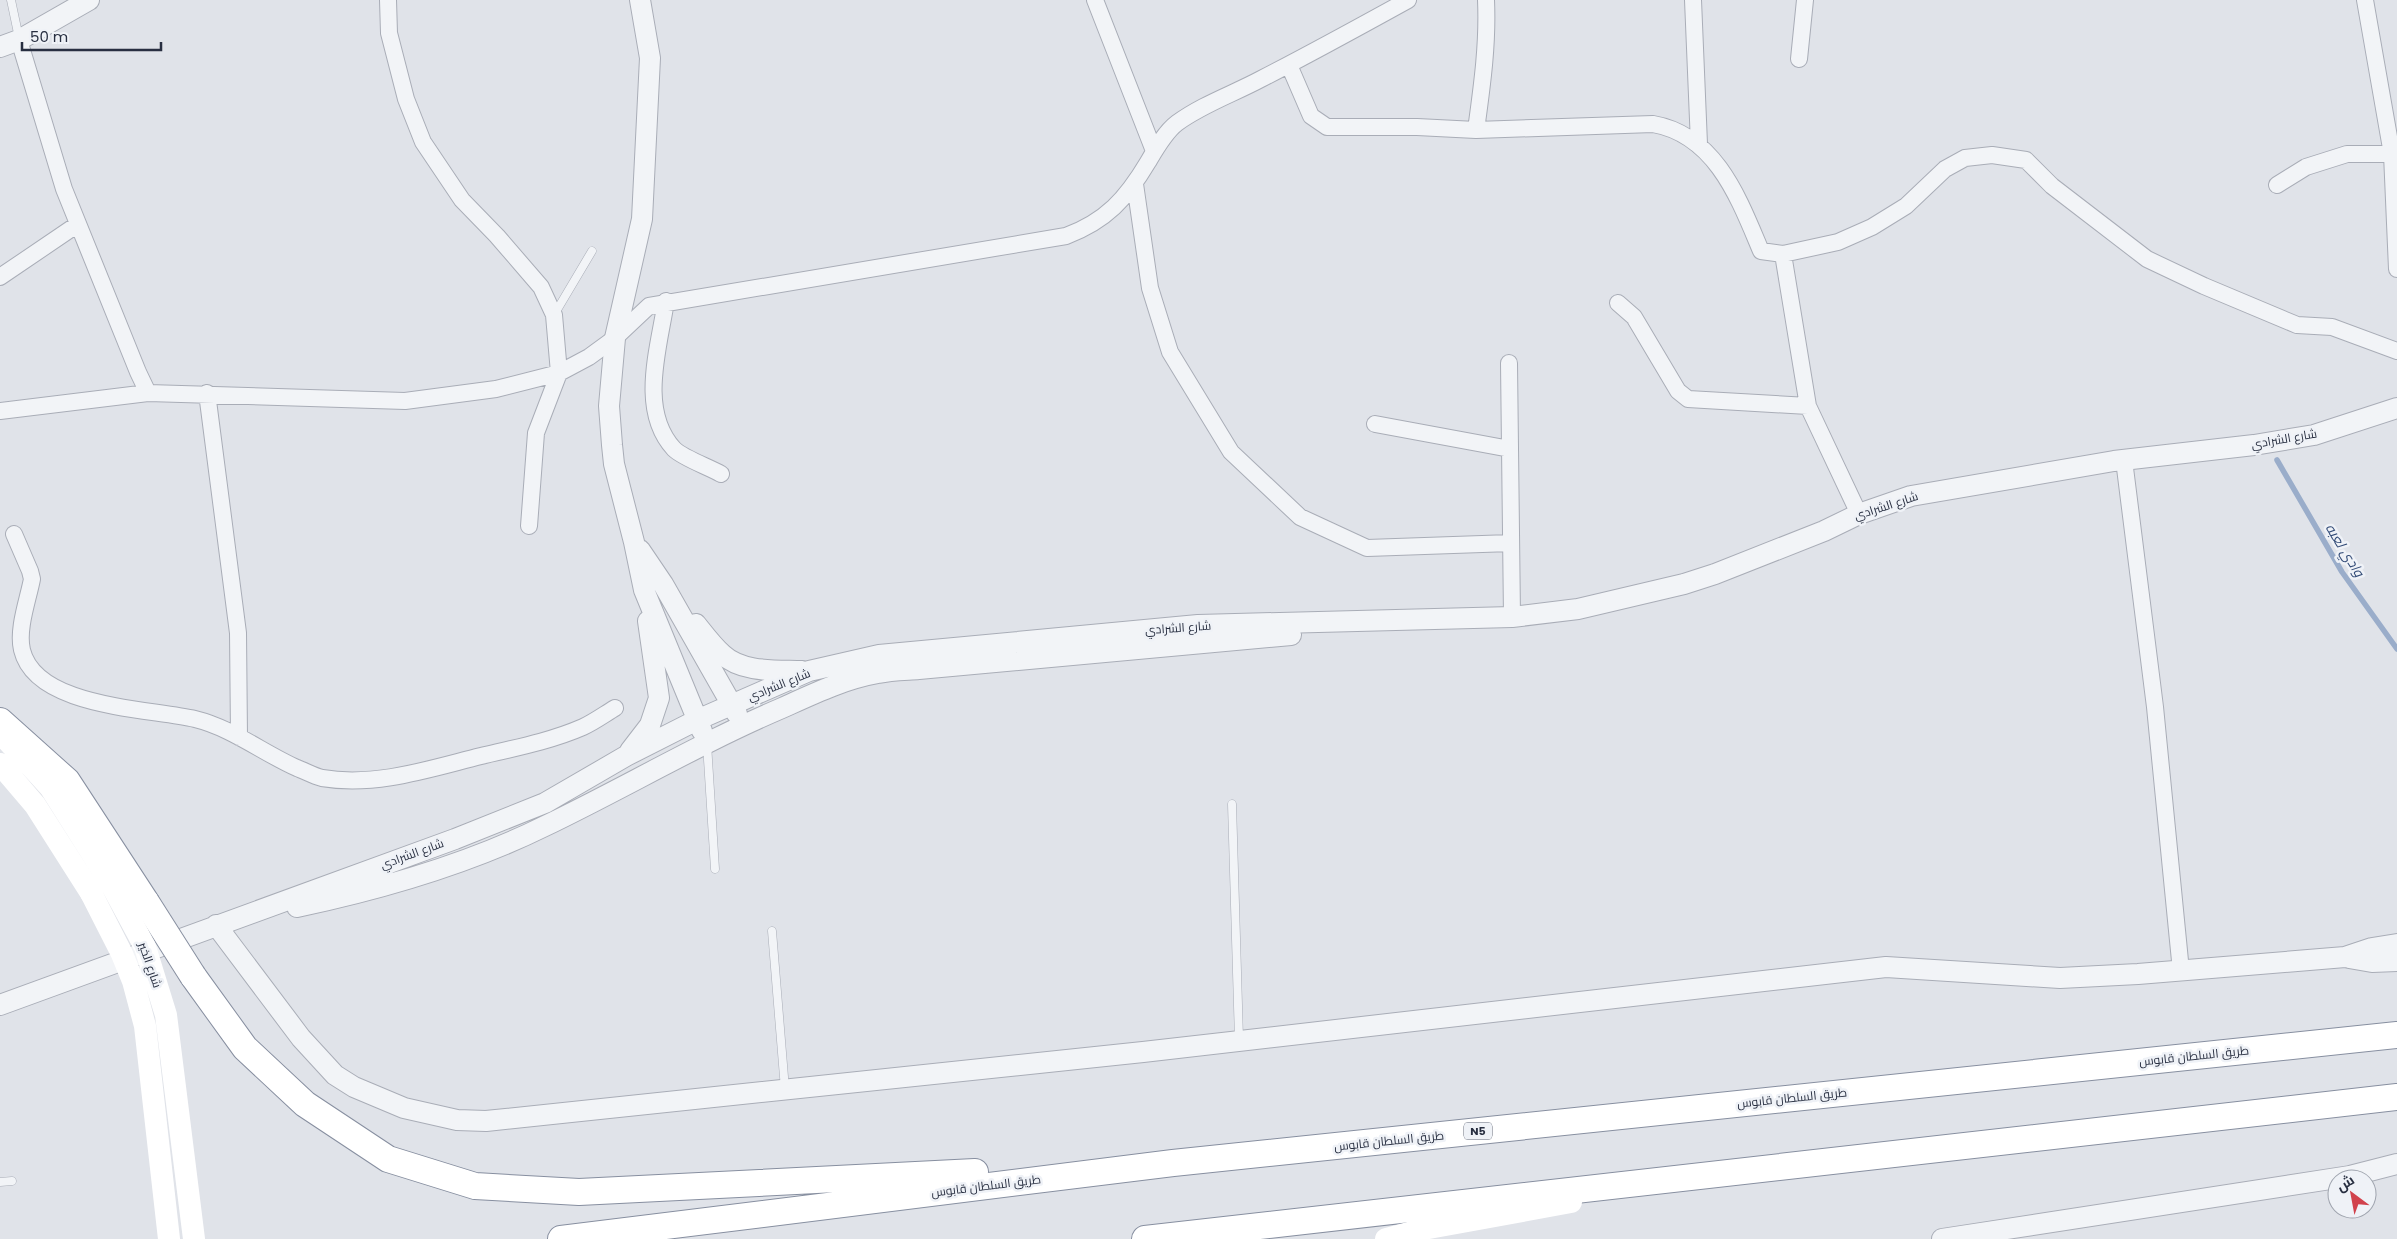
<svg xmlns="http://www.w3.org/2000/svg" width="2397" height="1239" viewBox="0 0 2397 1239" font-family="Poppins,Cairo,sans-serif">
  <rect width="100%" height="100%" fill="#e0e3e9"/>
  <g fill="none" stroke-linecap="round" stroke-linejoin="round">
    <path stroke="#9aadca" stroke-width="5.5" d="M2277 460 2342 572 2397 649"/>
    <g stroke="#a9adb7" stroke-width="9">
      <path id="service" d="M11 0 19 38
        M554 315 592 251
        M707 744 715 869
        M1232 804 1239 1039
        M772 931 785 1089
        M0 1182 12 1181"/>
    </g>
    <g stroke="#a9adb7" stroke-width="18">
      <path id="minor" d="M388 0 389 33 406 99 423 142 462 200 497 236 541 287 554 315 559 373 536 433 529 526
        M1095 0 1154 151
        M1693 0 1699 144
        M2365 0 2392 154 2397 269
        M19 40 64 189 138 372 148 393
        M1799 59 1805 0
        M1289 65 1311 116 1327 127H1417L1476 130 1653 124C1716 135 1739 199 1761 251L1783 254 1838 242 1872 227 1906 206 1945 169 1965 158 1992 155 2026 160 2052 186 2147 259 2204 286 2297 325 2332 327 2397 351
        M1476 130C1482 86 1488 44 1486 0
        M1135 184 1150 288 1170 352 1231 452 1300 517 1367 548 1511 543
        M2277 185 2306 167 2347 154H2392
        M1783 254 1808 406 1859 514
        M0 277 78 224
        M666 301C659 348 638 410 674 449 683 458 709 467 721 474
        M1618 303 1634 317 1678 391 1688 399 1808 406
        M1509 363 1512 617
        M207 393 238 633 239 737
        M0 411 148 393 405 401 496 389 559 373 589 357 615 338 649 306 1066 236C1106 221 1126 199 1148 162 1155 150 1165 132 1177 123 1203 104 1233 94 1261 79 1310 54 1359 27 1408 0
        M1375 424 1510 449
        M2124 460 2155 707 2181 971
        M14 534 30 571 32 579C28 600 17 629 22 650 36 708 148 708 195 719 232 728 263 753 297 768 305 771 314 776 322 778 376 787 429 769 481 756 515 748 551 741 583 727 594 722 605 714 615 708"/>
    </g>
    <g stroke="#a9adb7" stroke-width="22">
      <path id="tertiary" d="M640 0 650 58 642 219 615 338 609 406 612 445 614 464 634 542 644 590 702 731
        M0 47 19 40 89 0
        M640 550 663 584 737 714
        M696 624C704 634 712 645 722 654 742 673 776 670 802 671
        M630 751 650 725 659 698 648 621
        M297 907C382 889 466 865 545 826 624 788 700 743 782 708 813 694 844 679 878 673 891 670 906 670 919 669L1291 635
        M216 925 301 1038 335 1075 354 1087 404 1108 457 1120 486 1121 1143 1052 1886 967 2060 978 2138 974 2345 957 2372 948 2397 944
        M2349 958 2372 962 2397 961
        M0 1005 455 839 545 803 626 756 697 720 809 671 879 655 1198 625 1512 617 1578 609 1684 584 1715 574 1824 531 1859 514 1911 496 2114 461 2254 445 2314 435 2397 408
        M1942 1239 2350 1176 2397 1164"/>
    </g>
    <g stroke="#878fa0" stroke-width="28">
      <path id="trunk" d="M0 721 67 781 146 902
        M193 976 245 1048 305 1104 388 1159 475 1186 579 1192 975 1172
        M561 1239 1173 1163 2397 1035
        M1145 1239 2397 1097"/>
    </g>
    <use href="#service" stroke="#f2f4f7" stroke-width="8"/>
    <use href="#minor" stroke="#f2f4f7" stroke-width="16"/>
    <use href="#tertiary" stroke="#f2f4f7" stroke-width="20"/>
    <path stroke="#fff" stroke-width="22" d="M7 740 50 787 110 882
      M0 764 35 805 91 893
      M1386 1239 1423 1229 1571 1202"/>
    <use href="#trunk" stroke="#fff" stroke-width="26"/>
    <g stroke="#878fa0" stroke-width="28" stroke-linecap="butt">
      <path id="trunk-bridge" d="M146 902 193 976"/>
    </g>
    <path stroke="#fff" stroke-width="22" d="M110 882 145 947 166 1015 194 1239
      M91 893 122 954 133 981 145 1026 169 1239"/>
    <use href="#trunk-bridge" stroke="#fff" stroke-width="26"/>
  </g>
  <g text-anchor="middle" stroke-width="5" stroke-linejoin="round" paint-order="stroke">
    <rect fill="#eff2f7" stroke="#646a78" stroke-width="1" x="1464" y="1122.5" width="28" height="17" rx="4"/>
    <g font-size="11" font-weight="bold" fill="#282f41">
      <text x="1478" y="1135">N5</text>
    </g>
    <g font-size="12" fill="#282f41" stroke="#eff2f7">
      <text transform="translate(2284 439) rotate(-10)" y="4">شارع الشرادي</text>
      <text transform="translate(1886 506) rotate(-18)" y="4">شارع الشرادي</text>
      <text transform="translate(1178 628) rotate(-4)" y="4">شارع الشرادي</text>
      <text transform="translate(779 685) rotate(-22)" y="4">شارع الشرادي</text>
      <text transform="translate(412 854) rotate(-20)" y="4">شارع الشرادي</text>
      <text transform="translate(150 965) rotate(71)" y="4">شارع الخير</text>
      <text transform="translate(2194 1056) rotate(-6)" y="4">طريق السلطان قابوس</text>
      <text transform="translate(1792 1098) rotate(-6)" y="4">طريق السلطان قابوس</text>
      <text transform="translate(1389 1141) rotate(-6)" y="4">طريق السلطان قابوس</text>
      <text transform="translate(986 1186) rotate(-7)" y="4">طريق السلطان قابوس</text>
    </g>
    <g font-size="14" font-style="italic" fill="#314a76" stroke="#eff2f7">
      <text transform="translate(2345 550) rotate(58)" y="5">وادي لعبه</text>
    </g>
  </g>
  <g transform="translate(2352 1194) rotate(328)"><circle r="24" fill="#eff2f7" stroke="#9fa4ae"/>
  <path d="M0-4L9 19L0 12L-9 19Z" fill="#d1424c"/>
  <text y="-8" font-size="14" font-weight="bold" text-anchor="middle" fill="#282f41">ش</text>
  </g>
  <path d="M22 42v8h139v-8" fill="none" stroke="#282f41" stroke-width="2.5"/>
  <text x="30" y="42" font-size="15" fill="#282f41" stroke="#eff2f7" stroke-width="4" paint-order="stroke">50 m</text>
</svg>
